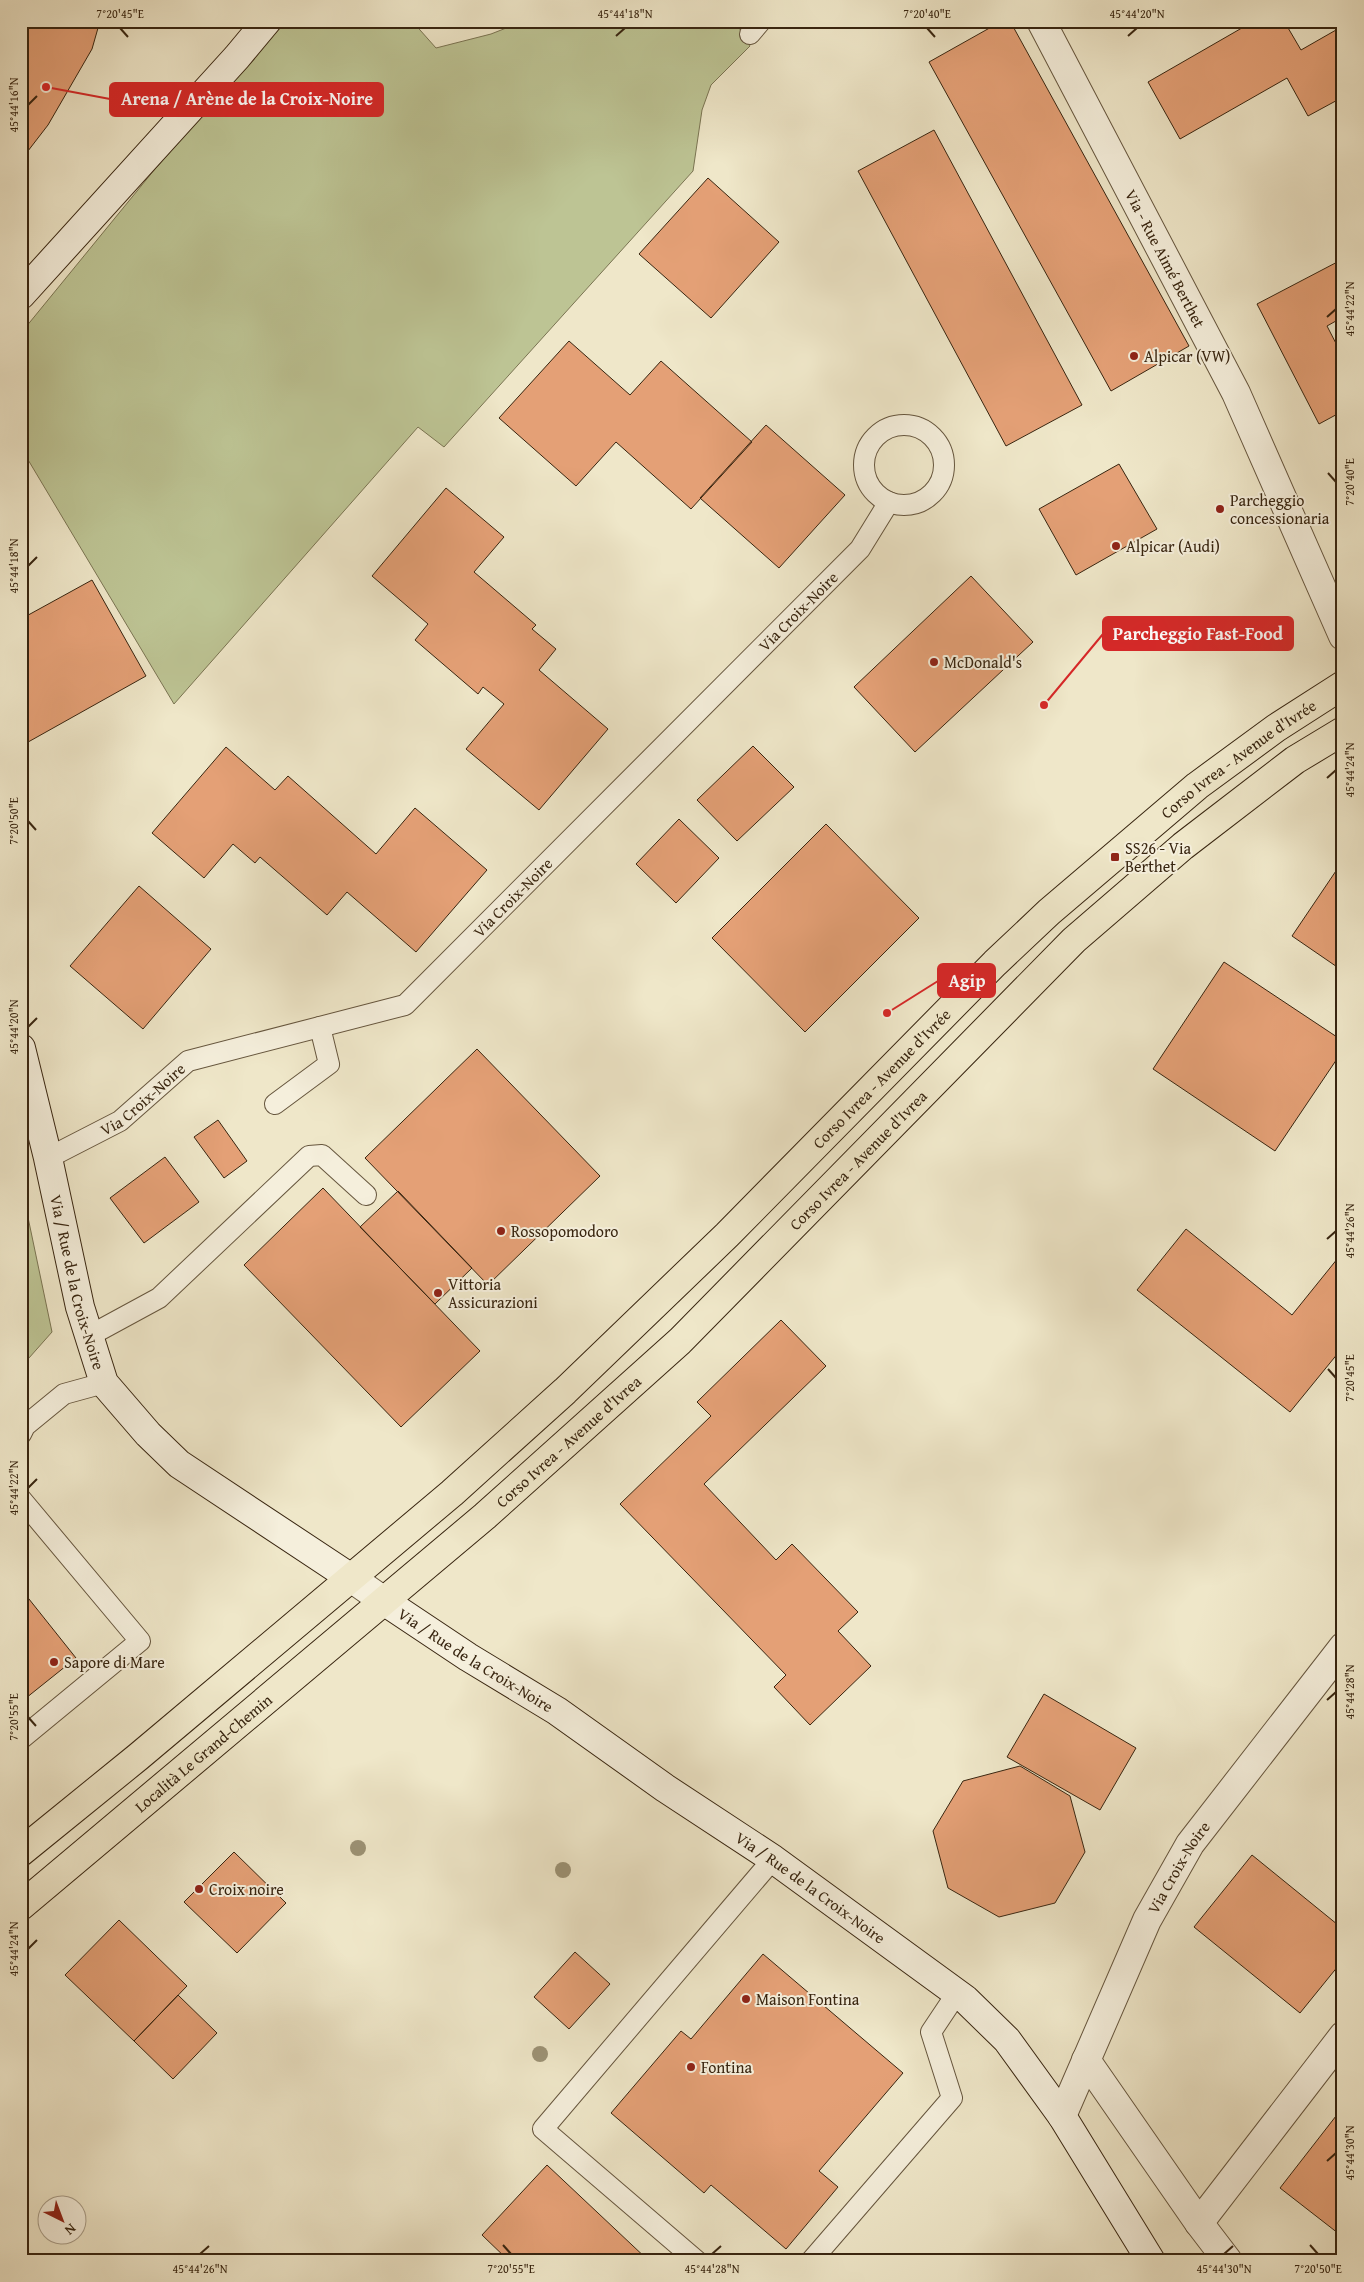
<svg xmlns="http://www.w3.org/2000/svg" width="1364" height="2282" viewBox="0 0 1364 2282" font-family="'Gentium Book Plus',serif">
  <rect width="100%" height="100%" fill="#efe7c9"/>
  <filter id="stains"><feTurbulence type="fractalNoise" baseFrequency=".004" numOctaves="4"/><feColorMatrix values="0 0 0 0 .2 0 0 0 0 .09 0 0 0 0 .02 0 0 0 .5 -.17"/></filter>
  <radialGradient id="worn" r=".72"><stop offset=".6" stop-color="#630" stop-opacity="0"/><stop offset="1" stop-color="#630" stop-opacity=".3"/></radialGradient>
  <path fill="#bdc494" stroke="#7a7452" d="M286 21H412L436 48 491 34 524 21H735L750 46 711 85 702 110 693 171 444 447 418 427 174 704 21 448V333L155 169Z
    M21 1184 52 1332 21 1367Z"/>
  <path fill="#e4a076" stroke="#382510" d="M21 21H100L92 49 48 125 21 160Z
    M1002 21H1010L1189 346 1111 391 929 62Z
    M1254 21H1284L1301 50 1343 26V97L1308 116 1287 78 1180 139 1148 82Z
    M934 130 1082 405 1006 446 858 171Z
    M708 178 779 242 711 318 639 254Z
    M1343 259V317L1327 326 1343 357V411L1319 424 1257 304Z
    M569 341 630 395 661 361 752 442 691 509 616 442 576 486 499 418Z
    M766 425 845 495 779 568 700 498Z
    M1119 464 1157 529 1076 575 1039 509Z
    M446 488 504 537 474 572 536 625 532 629 556 649 539 670 608 729 539 810 466 749 504 704 483 687 478 694 415 640 428 624 372 576Z
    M971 576 1033 642 915 752 854 687Z
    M92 580 146 676 21 746V619Z
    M753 746 794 787 737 841 697 800Z
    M226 747 275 790 288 776 376 854 415 808 487 870 416 952 347 892 327 915 260 857 255 863 233 844 204 878 152 833Z
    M679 819 719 858 676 903 636 864Z
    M826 824 919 918 805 1032 712 938Z
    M1342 862H1343V971L1292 936Z
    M139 886 211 949 143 1029 70 966Z
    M1224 962 1343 1041V1050L1275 1151 1153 1069Z
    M477 1049 600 1176 488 1285 365 1158Z
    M218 1120 247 1161 224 1178 194 1137Z
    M165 1157 199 1202 144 1243 110 1198Z
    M323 1188 480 1351 401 1427 244 1265Z
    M398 1191 472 1268 435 1304 360 1227Z
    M1186 1229 1292 1315 1338 1258 1343 1262V1347L1290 1412 1137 1290Z
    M781 1320 826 1366 704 1484 776 1560 792 1544 858 1612 838 1631 871 1666 810 1725 774 1687 786 1675 620 1504 711 1416 697 1402Z
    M21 1589 76 1658 21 1702Z
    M1044 1694 1136 1748 1100 1810 1007 1757Z
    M1020 1766 1070 1796 1085 1852 1055 1903 999 1917 948 1888 933 1831 963 1781Z
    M234 1852 286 1903 237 1953 184 1902Z
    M1252 1855 1343 1929V1960L1300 2013 1194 1927Z
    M119 1920 187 1986 134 2041 65 1975Z
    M575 1952 610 1984 569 2029 534 1997Z
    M763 1954 903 2073 819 2171 838 2187 786 2249 711 2185 704 2193 611 2113 681 2031 691 2039Z
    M178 1995 217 2033 173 2079 134 2041Z
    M1336 2116 1343 2121V2237L1280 2188Z
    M547 2165 649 2261H509L482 2235Z"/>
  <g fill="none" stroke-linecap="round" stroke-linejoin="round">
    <g stroke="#66563e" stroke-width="22">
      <g id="lane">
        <path d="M750 34 761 21"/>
        <circle cx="904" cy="465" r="40"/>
        <path d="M275 1104 329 1064 320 1027"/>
        <path id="s1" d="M48 1158 120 1121 188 1061 405 1005 860 549 889 502"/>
        <path d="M89 1336 159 1298 309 1156 322 1155 366 1195"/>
        <path d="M21 1434 25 1426 64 1394 104 1383"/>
        <path d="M21 1499 140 1641 21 1739"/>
        <path d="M697 2261 543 2129 773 1859"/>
        <path d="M811 2261 952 2098 931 2032 957 1993"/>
      </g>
    </g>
    <g stroke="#66563e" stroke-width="30">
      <g id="street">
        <path id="s2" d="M1041 21 1236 393 1343 636"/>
        <path d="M351 1578 384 1601"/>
        <path d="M1086 2060 1199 2223 1228 2261"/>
        <path id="s3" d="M1062 2116 1147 1920 1190 1844 1343 1647"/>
        <path d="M1199 2223 1343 2036"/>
      </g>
    </g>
    <g stroke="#382510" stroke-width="30">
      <g id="secondary">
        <path d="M21 295 237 57 267 21"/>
        <path id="s4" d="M21 1048 48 1158 80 1307 104 1383 148 1434 179 1464 351 1578"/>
        <path id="s5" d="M384 1601 468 1657 557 1711 665 1788 773 1859 965 1999 1007 2040 1062 2116 1151 2261"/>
      </g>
    </g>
    <g stroke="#382510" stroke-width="30">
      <g id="primary">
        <path id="s6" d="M21 1852 138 1757 452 1493 565 1391 727 1235 995 963 1049 912 1197 786 1276 728 1343 685"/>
        <path id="s7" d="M21 1906 485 1516 680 1341 1074 940 1183 846 1295 760 1343 731"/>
      </g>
    </g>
    <use href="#lane" stroke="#f5efdc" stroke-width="20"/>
    <use href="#street" stroke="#f5efdc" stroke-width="28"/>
    <use href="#secondary" stroke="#f5efdc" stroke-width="28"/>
    <use href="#primary" stroke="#efe7c9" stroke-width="28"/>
  </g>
  <g fill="#9c9275">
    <circle cx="358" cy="1848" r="8"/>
    <circle cx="563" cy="1870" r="8"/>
    <circle cx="540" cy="2054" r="8"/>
  </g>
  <path fill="none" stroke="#382510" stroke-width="2" d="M120 28 128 37M927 28 935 37M616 36 625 28M1128 36 1137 28M28 105 37 96M1327 317 1336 309M1328 473 1336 482M28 566 37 557M1327 778 1336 770M28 821 36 830M28 1027 37 1018M1327 1239 1336 1231M1328 1369 1336 1378M28 1488 37 1479M1327 1700 1336 1692M28 1717 36 1726M28 1949 37 1940M1327 2161 1336 2153M503 2245 511 2254M1310 2245 1318 2254M200 2254 209 2246M712 2254 721 2246M1224 2254 1233 2246"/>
  <g fill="#8f2418" stroke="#f5efdc" stroke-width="2">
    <circle cx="1134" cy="356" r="5"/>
    <circle cx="1220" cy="509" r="5"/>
    <circle cx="1116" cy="546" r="5"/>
    <circle cx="934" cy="662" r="5"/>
    <rect x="1110" y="852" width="10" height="10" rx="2.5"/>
    <circle cx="501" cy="1231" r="5"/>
    <circle cx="438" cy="1293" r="5"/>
    <circle cx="54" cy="1662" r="5"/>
    <circle cx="199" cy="1889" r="5"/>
    <circle cx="746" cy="1999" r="5"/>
    <circle cx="691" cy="2067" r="5"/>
  </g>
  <g text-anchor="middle" stroke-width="4" stroke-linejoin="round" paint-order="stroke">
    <g font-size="16" fill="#382510" stroke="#f5efdc">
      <text dy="6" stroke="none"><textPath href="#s2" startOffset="268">Via - Rue Aimé Berthet</textPath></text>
      <text dy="6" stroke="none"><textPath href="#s1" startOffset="952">Via Croix-Noire</textPath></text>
      <text dy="6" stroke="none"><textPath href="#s6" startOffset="1638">Corso Ivrea - Avenue d'Ivrée</textPath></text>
      <text dy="6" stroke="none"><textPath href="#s1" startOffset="548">Via Croix-Noire</textPath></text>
      <text dy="6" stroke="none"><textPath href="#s6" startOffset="1158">Corso Ivrea - Avenue d'Ivrée</textPath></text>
      <text dy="6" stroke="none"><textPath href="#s1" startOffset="112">Via Croix-Noire</textPath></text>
      <text dy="6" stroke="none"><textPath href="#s7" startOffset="1122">Corso Ivrea - Avenue d'Ivrea</textPath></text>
      <text dy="6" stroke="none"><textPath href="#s4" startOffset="241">Via / Rue de la Croix-Noire</textPath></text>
      <text dy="6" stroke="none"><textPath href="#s7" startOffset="718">Corso Ivrea - Avenue d'Ivrea</textPath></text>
      <text dy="6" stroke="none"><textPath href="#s5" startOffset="109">Via / Rue de la Croix-Noire</textPath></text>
      <text dy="6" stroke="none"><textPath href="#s7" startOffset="238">Località Le Grand-Chemin</textPath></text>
      <text dy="6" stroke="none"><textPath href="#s3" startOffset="275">Via Croix-Noire</textPath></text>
      <text dy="6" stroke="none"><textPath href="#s5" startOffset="514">Via / Rue de la Croix-Noire</textPath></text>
    </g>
    <g font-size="16" fill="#382510" stroke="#f5efdc" text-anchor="start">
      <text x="1144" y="362">Alpicar (VW)</text>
      <text x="1230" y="506">Parcheggio<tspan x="1230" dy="18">concessionaria</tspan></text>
      <text x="1126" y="552">Alpicar (Audi)</text>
      <text x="944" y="668">McDonald's</text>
      <text x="1125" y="854">SS26 - Via<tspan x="1125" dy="18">Berthet</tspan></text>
      <text x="511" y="1237">Rossopomodoro</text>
      <text x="448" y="1290">Vittoria<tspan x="448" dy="18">Assicurazioni</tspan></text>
      <text x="64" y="1668">Sapore di Mare</text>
      <text x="209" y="1895">Croix noire</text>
      <text x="756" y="2005">Maison Fontina</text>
      <text x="701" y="2073">Fontina</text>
    </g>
  </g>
  <path fill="none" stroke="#d62828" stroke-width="2" d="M46 87L110 99M1044 705L1103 634M887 1013L938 981"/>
  <g fill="#d62828" stroke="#f5efdc" stroke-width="2">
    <circle cx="46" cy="87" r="5"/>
    <circle cx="1044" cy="705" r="5"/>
    <circle cx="887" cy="1013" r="5"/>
  </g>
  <g fill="#d62828" stroke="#d62828" stroke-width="2">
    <rect x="110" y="83" width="273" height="33" rx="5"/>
    <rect x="1103" y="617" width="190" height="33" rx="5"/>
    <rect x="938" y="964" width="57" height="33" rx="5"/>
  </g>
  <g font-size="18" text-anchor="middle" font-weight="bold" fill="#fff">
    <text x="247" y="105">Arena / Arène de la Croix-Noire</text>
    <text x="1198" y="640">Parcheggio Fast-Food</text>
    <text x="967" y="987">Agip</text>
  </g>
  <rect width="1364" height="2282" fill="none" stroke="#efe7c9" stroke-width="55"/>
  <g transform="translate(62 2220) rotate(138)"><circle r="24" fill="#f5efdc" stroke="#a99e8a"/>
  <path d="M0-4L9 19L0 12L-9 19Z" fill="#8f2418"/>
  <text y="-8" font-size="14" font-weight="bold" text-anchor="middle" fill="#382510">N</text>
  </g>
  <rect x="28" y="28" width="1308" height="2226" fill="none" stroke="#382510" stroke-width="2"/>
  <g font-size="12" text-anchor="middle" fill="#382510">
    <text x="120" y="18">7°20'45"E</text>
    <text x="625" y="18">45°44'18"N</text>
    <text x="927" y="18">7°20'40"E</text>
    <text x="1137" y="18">45°44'20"N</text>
    <text transform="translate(14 105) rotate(-90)" y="4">45°44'16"N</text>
    <text transform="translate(1350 309) rotate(-90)" y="4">45°44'22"N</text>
    <text transform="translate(1350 482) rotate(-90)" y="4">7°20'40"E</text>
    <text transform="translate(14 566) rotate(-90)" y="4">45°44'18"N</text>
    <text transform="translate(1350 770) rotate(-90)" y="4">45°44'24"N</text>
    <text transform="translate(14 821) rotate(-90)" y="4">7°20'50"E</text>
    <text transform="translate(14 1027) rotate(-90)" y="4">45°44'20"N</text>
    <text transform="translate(1350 1231) rotate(-90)" y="4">45°44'26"N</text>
    <text transform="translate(1350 1378) rotate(-90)" y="4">7°20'45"E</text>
    <text transform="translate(14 1488) rotate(-90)" y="4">45°44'22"N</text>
    <text transform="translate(1350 1692) rotate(-90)" y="4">45°44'28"N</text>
    <text transform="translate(14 1717) rotate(-90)" y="4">7°20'55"E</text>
    <text transform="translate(14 1949) rotate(-90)" y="4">45°44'24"N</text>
    <text transform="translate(1350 2153) rotate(-90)" y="4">45°44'30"N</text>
    <text x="200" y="2273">45°44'26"N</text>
    <text x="511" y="2273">7°20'55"E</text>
    <text x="712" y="2273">45°44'28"N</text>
    <text x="1224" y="2273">45°44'30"N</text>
    <text x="1318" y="2273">7°20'50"E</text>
  </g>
  <rect width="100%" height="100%" filter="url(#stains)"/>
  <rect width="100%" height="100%" fill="url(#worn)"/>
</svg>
